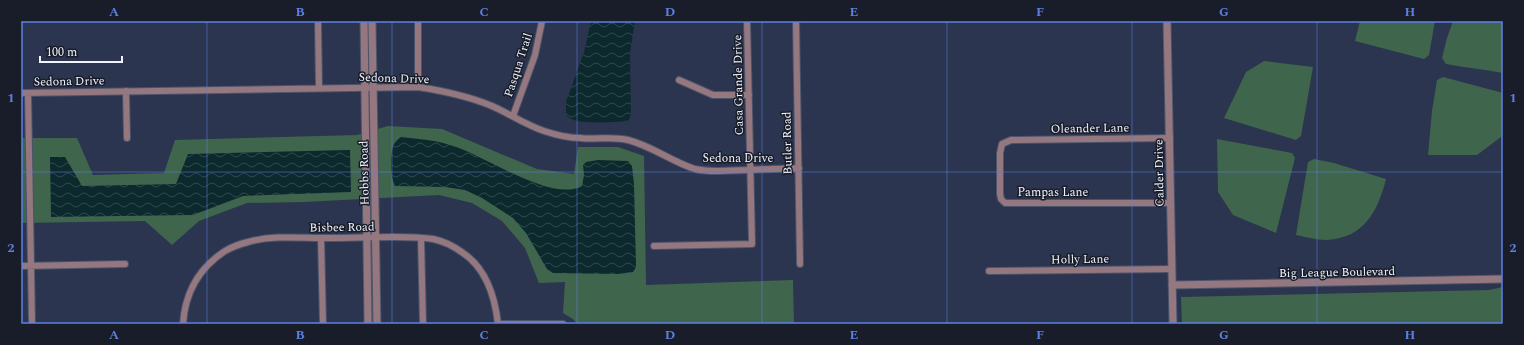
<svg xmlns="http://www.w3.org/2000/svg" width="1524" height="345" viewBox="0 0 1524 345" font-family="Spectral,serif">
  <defs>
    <pattern id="water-waves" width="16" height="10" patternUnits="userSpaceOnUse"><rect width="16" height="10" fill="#0c292e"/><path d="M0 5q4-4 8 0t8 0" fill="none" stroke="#30494d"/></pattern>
  </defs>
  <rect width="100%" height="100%" fill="#2c354f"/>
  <path fill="#3f654d" d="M1360 21H1435L1429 55 1424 59 1355 41Z
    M1453 21H1503V73C1484 69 1465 68 1446 64L1442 58 1447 38Z
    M1264 61 1313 67 1301 136 1296 140 1224 118 1246 72Z
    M1443 77 1503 93V132L1501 137 1477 155H1428L1432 111 1437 80Z
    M388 126 442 129 537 169 574 174 578 147H618L644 156 646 285 793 280 794 324H577L573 319 563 313 565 282 539 283 525 248 502 221 472 203 439 195 304 202 247 203 199 221 172 245 145 221 21 223V138H77L93 175 164 173 175 140 357 135Z
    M1217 139 1292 153 1295 158 1276 233 1233 215 1218 192Z
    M1314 159 1334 163 1386 179C1378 211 1364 238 1327 240 1317 240 1306 237 1296 235L1308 162Z
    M1503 287V324H1182L1181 297 1489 290Z"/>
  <path fill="url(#water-waves)" d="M591 21H635L630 53 631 114 629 120C620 123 579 124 571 119 569 118 568 116 566 115V102L584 52Z
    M401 137C419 139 436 140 453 146 484 155 552 203 582 186L584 175 583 165 586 162 598 160 628 161 632 166 634 184 636 267 633 272 618 274 553 273 547 269 526 233 513 218 482 198 465 190 445 187 395 186C390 177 390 153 394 144 396 141 398 139 401 137Z
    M350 150 351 192 243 196 193 215 51 217 50 157H65L82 186 176 184 188 154Z"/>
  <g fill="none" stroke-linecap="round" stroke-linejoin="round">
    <g stroke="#4b546b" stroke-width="8">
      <path id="minor" d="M318 21 319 88
        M418 21V87
        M796 21 800 264
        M679 80 713 95H749
        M126 91 127 138
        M21 93 418 87C444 91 468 96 492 106 510 114 526 125 544 131 556 135 568 138 580 138 596 140 612 136 628 140 652 146 672 162 695 169 712 173 730 170 747 170 764 169 781 169 799 168
        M28 93 32 324
        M513 116 535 55 542 21
        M1170 138 1011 140 1002 144 1000 153V194L1001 199 1005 203H1171
        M321 238 323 324
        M421 238 423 324
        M654 246 752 244 747 21
        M21 266 125 264
        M989 271 1172 269
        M183 324C185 293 199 268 225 251 232 247 240 244 248 242 272 235 301 238 327 238 349 238 371 237 393 237 406 237 420 237 433 239 443 241 455 247 463 253 487 269 495 297 498 324
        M498 324H563"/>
    </g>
    <g stroke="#4b546b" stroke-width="9">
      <path id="tertiary" d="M364 21 368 324
        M372 21 377 324
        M1167 21 1173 324
        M1172 285 1503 279"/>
    </g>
    <use href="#minor" stroke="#95777f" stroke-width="6"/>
    <use href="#tertiary" stroke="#95777f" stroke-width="7"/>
  </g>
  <path fill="none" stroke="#5c80e3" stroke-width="1" stroke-opacity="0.55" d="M207 21V324M392 21V324M577 21V324M762 21V324M947 21V324M1132 21V324M1317 21V324M21 172H1503"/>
  <g text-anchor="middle" stroke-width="3" stroke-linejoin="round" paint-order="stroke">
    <g font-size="12" fill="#f0f4fe" stroke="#191d29">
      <text transform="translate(518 65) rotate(-72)" y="4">Pasqua Trail</text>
      <text transform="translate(394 78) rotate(2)" y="4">Sedona Drive</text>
      <text transform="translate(69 81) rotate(-1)" y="4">Sedona Drive</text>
      <text transform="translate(738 85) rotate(-91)" y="4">Casa Grande Drive</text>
      <text transform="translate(1090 128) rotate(-1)" y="4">Oleander Lane</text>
      <text transform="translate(787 143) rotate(-91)" y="4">Butler Road</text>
      <text x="738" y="162">Sedona Drive</text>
      <text transform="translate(364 173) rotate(-91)" y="4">Hobbs Road</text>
      <text transform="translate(1159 173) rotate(-91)" y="4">Calder Drive</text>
      <text x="1053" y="196">Pampas Lane</text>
      <text transform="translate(342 227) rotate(-1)" y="4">Bisbee Road</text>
      <text transform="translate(1080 259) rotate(-1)" y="4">Holly Lane</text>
      <text transform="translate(1337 272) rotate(-1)" y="4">Big League Boulevard</text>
    </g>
  </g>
  <rect width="1524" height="345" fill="none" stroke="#191d29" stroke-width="44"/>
  <path d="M40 56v6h82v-6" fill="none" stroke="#f0f4fe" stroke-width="2"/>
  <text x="46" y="56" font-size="12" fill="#f0f4fe" stroke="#191d29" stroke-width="3" paint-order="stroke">100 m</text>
  <rect x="22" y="22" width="1480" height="301" fill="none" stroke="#5c80e3" stroke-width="1.5"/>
  <g font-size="13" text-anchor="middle" font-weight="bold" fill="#5c80e3">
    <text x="114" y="16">A</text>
    <text x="300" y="16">B</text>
    <text x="484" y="16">C</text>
    <text x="670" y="16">D</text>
    <text x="854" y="16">E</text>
    <text x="1040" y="16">F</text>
    <text x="1224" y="16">G</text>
    <text x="1410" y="16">H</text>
    <text x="11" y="102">1</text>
    <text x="1513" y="102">1</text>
    <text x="11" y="252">2</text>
    <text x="1513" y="252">2</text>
    <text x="114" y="339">A</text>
    <text x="300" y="339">B</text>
    <text x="484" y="339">C</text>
    <text x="670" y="339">D</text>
    <text x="854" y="339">E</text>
    <text x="1040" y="339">F</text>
    <text x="1224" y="339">G</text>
    <text x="1410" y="339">H</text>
  </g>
</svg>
